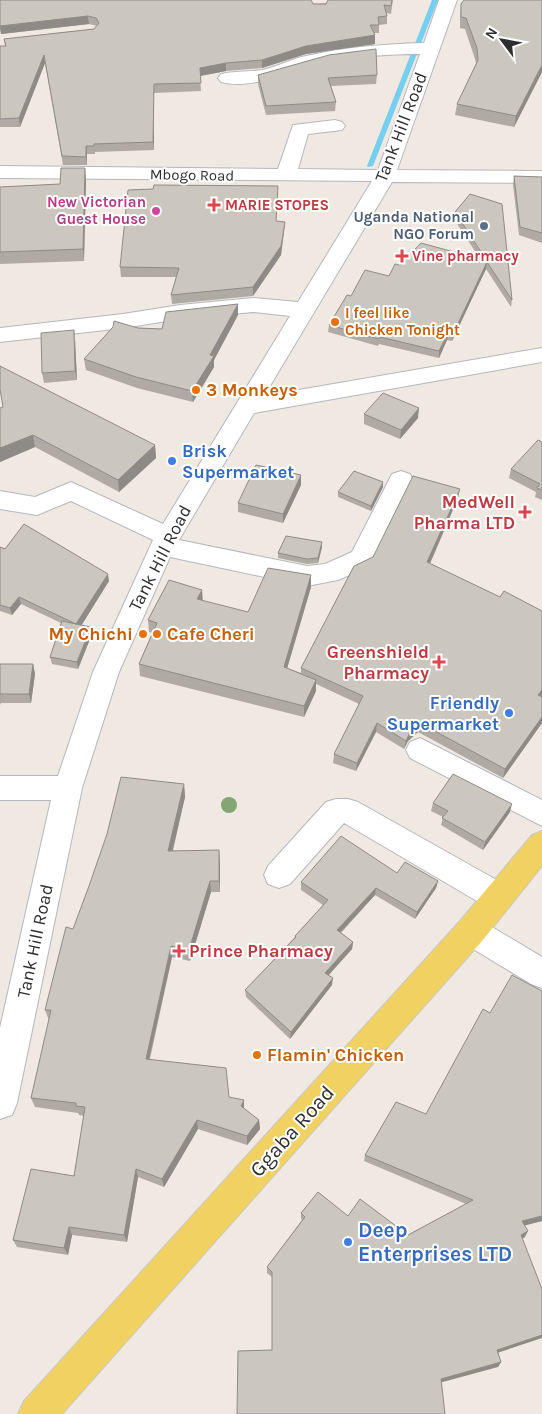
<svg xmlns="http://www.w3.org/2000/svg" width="542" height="1414" viewBox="0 0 542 1414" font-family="Karla,sans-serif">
  <rect width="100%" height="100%" fill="#efe9e1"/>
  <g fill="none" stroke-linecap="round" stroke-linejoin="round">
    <path fill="#75cff0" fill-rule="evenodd" d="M432 0H438L373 166 368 167 367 166Z"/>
    <g stroke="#b4b7c1" stroke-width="2">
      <path id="minor" d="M439 0H457L397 170 542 171V183L392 182 264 396 542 348V362L254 413 179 540 307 566 325 564 352 552 392 474 401 471 410 474 413 480 370 566 338 580 307 586 170 557 119 672 82 788 17 1103 12 1115 0 1119V1028L51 800H0V776H58L93 672 153 540 71 501 37 515 0 509V491L35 497 71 482 163 524 290 316 253 312 180 319 123 328 0 342V328L123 314 180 305 253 298 298 302 372 181 0 178V166L278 169 293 125 335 120 342 122 345 126 342 130 308 134 298 169 378 170 420 54C389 54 359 56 328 62 295 68 255 91 221 82L218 78 221 74C234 71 249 72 262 70 277 67 291 59 306 56 345 47 384 44 424 43Z
        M420 738 542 800V826L410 758 406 750 410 742Z
        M336 799H348L358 802 509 887 513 897 509 907 498 910 487 907 344 823 290 884 279 888 268 884 264 875 268 866 326 802Z
        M471 917 482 921 542 957V988L531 984 460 941 456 931 460 921Z"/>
    </g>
    <g stroke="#c9c9c9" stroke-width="2">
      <path id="major" d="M542 831V866L482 941 62 1414H18L24 1401 460 921 532 835Z"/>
    </g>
    <use href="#minor" fill="#fff" fill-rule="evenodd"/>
    <use href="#major" fill="#f2d163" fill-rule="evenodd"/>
  </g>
  <circle fill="#84a574" cx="229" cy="805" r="8"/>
  <path fill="#afaba4" d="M0 0 313 4 393 0 391 14 387 13V24L379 25V33H374L375 35V44L306 54 262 68 226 71 200 76 201 91 154 93V150L95 152V154H87V165H63L45 63 20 127H0V46H5L4 39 94 29 97 26 89 24 1 34 0 29Z
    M542 0V72L514 127 455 115 457 104 476 64 475 59 465 29 460 28V15L461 4Z
    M258 75H377L376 84 331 86 336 102 335 111 266 115 258 84Z
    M85 168 86 181 84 261 0 264V187L60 184Z
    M514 176 542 177V243L519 235 513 185Z
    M278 186 276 221 285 222 284 231 281 255 253 296 172 304 171 295 176 277H121L120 267Z
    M455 212 512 300 511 307 486 269 452 341 447 340 439 358 379 344 378 346 328 332 329 325 351 296 389 276 400 265 480 259 454 219Z
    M238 315 214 360V367L193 402 137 388 86 370 84 359 113 327 162 329Z
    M75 340 77 380 44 383 42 373Z
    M0 408 155 445 156 458 119 492 35 447 0 462Z
    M364 414 418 418 400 439 364 424Z
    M542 442V500L535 497 536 492 509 478 511 469Z
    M301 485 283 523 238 512V503Z
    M383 487 371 511 338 497V492Z
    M458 498 430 564 500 597 542 611V723L503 778 418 732 408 741 404 749 376 732 356 771 333 763 334 754 359 704 316 684V691L304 717 140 676 139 664 152 633 149 632 148 620 203 601 248 612 311 575V587L287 668 301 673V668L373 557Z
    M322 542V547L318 563 307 564 278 558V553Z
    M0 547 109 581 81 625 92 634 78 669 52 664 50 657 61 623 21 604 12 615 0 611Z
    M0 664H33L35 674 31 703H1L0 705Z
    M184 784 185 797 172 851 219 850 220 892H211L190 961 172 957 150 1059 229 1097 259 1120 260 1129 247 1145 198 1129 164 1187 138 1177 127 1242 72 1235 68 1255 17 1247 13 1240 74 1176 84 1116 79 1115 78 1113 35 1107 31 1098 49 1020 45 1010 73 929Z
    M433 803 510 812 483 850 441 825 443 817 431 811Z
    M397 873 438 881 436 888 415 919 375 895 341 933 353 942 352 949 329 975 332 985 290 1039 246 997 245 990 294 938 295 936 323 905 301 890V882Z
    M542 991V1221L525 1225V1237L522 1239 498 1353 501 1362 498 1367 272 1350V1277L267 1273V1267L302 1220 301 1219V1213L348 1216 408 1235 466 1204 364 1161 365 1155 426 1114 490 1013Z"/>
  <path fill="#8e8b86" d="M88 16 89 24 1 34 0 26Z
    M375 35V44L306 54 262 68V60L306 46Z
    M44 55 45 63 20 127 19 118Z
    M226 63V71L200 76V68Z
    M542 65V72L514 127 516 116Z
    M154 84V150L153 142Z
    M86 146 87 154V165L86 157Z
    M85 168 86 181 84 261 83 249Z
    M285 222 284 231 281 255 253 296V287Z
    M487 262 486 269 452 341 453 334Z
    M238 304V315L214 360V367L193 402 192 391 210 355Z
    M74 330 75 340 77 380 75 371Z
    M448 333 447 340 439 358V351Z
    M419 408 418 418 400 439 401 430Z
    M33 435 35 447 0 462V448Z
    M155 445 156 458 119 492 118 480Z
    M301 475V485L283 523V514Z
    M383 482V487L371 511V506Z
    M460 489 458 498 426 572 427 562Z
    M322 542V547L318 563V558Z
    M108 574 109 581 78 631 76 624Z
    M311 575V587L284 679V667Z
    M202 590 203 602 197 599Z
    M19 597 21 604 12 615 10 608Z
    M91 627 92 634 78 669 77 662Z
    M33 664 35 674 31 703 29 694Z
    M316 680V691L304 717V706Z
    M542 690V697L538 695Z
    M542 717V723L503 778 505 769Z
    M377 723 376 732 356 771 357 763Z
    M420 723 418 732 408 741 404 749 406 741 410 732Z
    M184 784 185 797 170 863 168 851Z
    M512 804 510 812 483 850 485 842Z
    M219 850 220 862V892L219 881Z
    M210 881 211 892 190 961 189 950Z
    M438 881 436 888 415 919 417 912Z
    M376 888 375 895 336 937 337 930Z
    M353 942 352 949 324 980 325 973Z
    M171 946 172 957 147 1068 146 1059Z
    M333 978 332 985 290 1039 291 1032Z
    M244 1100V1110L241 1106Z
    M197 1120 198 1129 164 1187 162 1179Z
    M259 1120 260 1129 247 1145V1136Z
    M136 1169 138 1177 127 1242 124 1235Z
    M542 1216V1221L519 1227 522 1221Z
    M69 1227 72 1235 68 1255 64 1248Z
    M528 1231 525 1237 518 1241 521 1235Z
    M542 1335V1338L494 1354 497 1350Z
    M501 1362 498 1367 439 1383 441 1379Z"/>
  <path fill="#cbc7bf" stroke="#8e8b86" d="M0 0H311L313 4H326L328 0H392L391 6 384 5 387 16 378 17 379 25H370L375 35 306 46 262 60 226 63 200 68 201 83 154 84 153 142 94 144V146H86V157L62 156 44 55 19 118 0 119V46H6L4 39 94 29 99 23 96 18 88 16 0 26Z
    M464 0H542V65L516 116 457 104 478 60 477 48 466 18 461 17V4Z
    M376 49 377 75 328 78 336 102 266 106 258 75 329 55Z
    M61 168H85L83 249 0 252V187L60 184Z
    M514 176 542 177V233L520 227Z
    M154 185 278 186 276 221 285 222 281 246 253 287 171 295 179 268 120 267 128 190 153 189Z
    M470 194 502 204 512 300 487 262 453 334 448 333 439 351 380 337 379 339 329 325 347 295 351 296 365 270 389 276 395 264 400 265 421 243 487 261 455 212Z
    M238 304 210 355 214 356 192 391 136 377 84 359 113 327 114 321 138 328 162 329 166 312Z
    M74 330 75 371 42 373 41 333Z
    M0 366 155 445 118 480 33 435 0 448V408L3 407 0 389Z
    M383 393 419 408 401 430 364 414Z
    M538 440 542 442V490L537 488 540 484 511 469Z
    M256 465 301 475 283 514 238 503Z
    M354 471 383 482 371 506 338 492Z
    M413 476 460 489 427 562 500 597 504 591 542 611V690L538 695 542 697V717L505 769 420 723 410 732 406 741 377 723 357 763 334 754 363 696 301 668 354 566 373 557Z
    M24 524 108 574 76 624 91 627 77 662 50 657 62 621 76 624 19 597 10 608 0 605V547L5 549Z
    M286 536 322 542 318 558 307 559 278 553Z
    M268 568 311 575 284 667 316 680 304 706 139 664 157 623 148 620 169 580 202 590 197 599 248 612Z
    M0 664H33L29 694H0Z
    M453 774 512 804 485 842 442 818 448 811 433 803Z
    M121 777 184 784 168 851 219 850V881H210L189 950 171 946 146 1059 226 1068 229 1097 244 1100 241 1106 259 1120 247 1136 197 1120 162 1179 136 1169 124 1235 69 1227 64 1248 13 1240 31 1169 74 1176 85 1107 76 1106V1103L31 1098 51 1010H45L66 927 73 929 89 886 107 834Z
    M341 836 397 873 405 862 438 881 417 912 376 888 337 930 353 942 325 973 333 978 291 1032 245 990 296 937 295 936 328 900 301 882Z
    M512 975 542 991V1216L522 1221 528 1231 521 1235 542 1289V1335L497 1350 501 1362 441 1379 445 1414H237L238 1351 272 1350V1272L267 1267 305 1217 301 1213 318 1192 348 1216 360 1199 408 1235 473 1200 365 1155 396 1102 426 1114 483 1009 490 1013Z"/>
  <g fill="#e0444e" stroke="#fff" stroke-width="2">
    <path d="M211.5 197.5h5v5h5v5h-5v5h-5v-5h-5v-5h5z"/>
    <path d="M399.5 248.5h5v5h5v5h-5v5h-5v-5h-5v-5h5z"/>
    <path d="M522.5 504.5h5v5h5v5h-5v5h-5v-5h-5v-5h5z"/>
    <path d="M436.5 654.5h5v5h5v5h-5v5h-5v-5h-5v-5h5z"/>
    <path d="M176.5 943.5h5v5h5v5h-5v5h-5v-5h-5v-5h5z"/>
  </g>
  <circle fill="#d1479c" stroke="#fff" stroke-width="2" cx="156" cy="211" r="5"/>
  <circle fill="#5c6f8a" stroke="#fff" stroke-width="2" cx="484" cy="226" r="5"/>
  <g fill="#e8710a" stroke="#fff" stroke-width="2">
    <circle cx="335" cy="322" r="5"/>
    <circle cx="196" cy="390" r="5"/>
    <circle cx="143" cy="634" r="5"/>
    <circle cx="157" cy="634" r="5"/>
    <circle cx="257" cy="1055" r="5"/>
  </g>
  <g fill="#3f7fe0" stroke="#fff" stroke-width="2">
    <circle cx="172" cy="461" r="5"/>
    <circle cx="509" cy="713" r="5"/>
    <circle cx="348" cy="1242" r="5"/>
  </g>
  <g text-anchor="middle" stroke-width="4" stroke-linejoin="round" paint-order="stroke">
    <g font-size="15" fill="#2e2e2e" stroke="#fff">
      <text transform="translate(192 175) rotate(1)" y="5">Mbogo Road</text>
    </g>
    <g font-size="15" font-weight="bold" fill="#b23c85" stroke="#fff" text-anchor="end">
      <text x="146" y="207">New Victorian<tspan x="146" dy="17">Guest House</tspan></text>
    </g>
    <g font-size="15" font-weight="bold" fill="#be3a42" stroke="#fff" text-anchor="start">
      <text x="225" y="210">MARIE STOPES</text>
      <text x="412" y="261">Vine pharmacy</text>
    </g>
    <g font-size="15" font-weight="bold" fill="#4e5e75" stroke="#fff" text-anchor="end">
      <text x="474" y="222">Uganda National<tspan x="474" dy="17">NGO Forum</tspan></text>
    </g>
    <g font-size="15" font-weight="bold" fill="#c56008" stroke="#fff" text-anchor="start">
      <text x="345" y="318">I feel like<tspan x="345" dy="17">Chicken Tonight</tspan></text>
    </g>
    <g font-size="18" fill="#2e2e2e" stroke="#fff">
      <text transform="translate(401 127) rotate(-69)" y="6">Tank Hill Road</text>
      <text transform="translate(160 558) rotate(-63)" y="6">Tank Hill Road</text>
      <text transform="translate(35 941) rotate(-78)" y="6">Tank Hill Road</text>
    </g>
    <g font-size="18" font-weight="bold" fill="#c56008" stroke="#fff" text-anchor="start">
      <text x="206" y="396">3 Monkeys</text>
      <text x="133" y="640" text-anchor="end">My Chichi</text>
      <text x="167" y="640">Cafe Cheri</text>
      <text x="267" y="1061">Flamin' Chicken</text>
    </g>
    <g font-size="18" font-weight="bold" fill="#366cbe" stroke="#fff" text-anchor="start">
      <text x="182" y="457">Brisk<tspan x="182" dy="21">Supermarket</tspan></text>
      <text x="499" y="709" text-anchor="end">Friendly<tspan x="499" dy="21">Supermarket</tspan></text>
    </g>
    <g font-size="18" font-weight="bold" fill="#be3a42" stroke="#fff" text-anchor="end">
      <text x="515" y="508">MedWell<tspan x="515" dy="21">Pharma LTD</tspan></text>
      <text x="429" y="658">Greenshield<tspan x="429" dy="21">Pharmacy</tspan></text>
      <text x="189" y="957" text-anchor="start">Prince Pharmacy</text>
    </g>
    <g font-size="21" fill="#2e2e2e" stroke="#fff">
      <text transform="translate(292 1131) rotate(-48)" y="7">Ggaba Road</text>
    </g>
    <g font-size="21" font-weight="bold" fill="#366cbe" stroke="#fff" text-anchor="start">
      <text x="358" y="1237">Deep<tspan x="358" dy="24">Enterprises LTD</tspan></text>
    </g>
  </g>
  <g transform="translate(502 40) rotate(302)" stroke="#ffffff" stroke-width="4" paint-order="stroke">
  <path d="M0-4L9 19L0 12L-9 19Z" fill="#2e2e2e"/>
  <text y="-8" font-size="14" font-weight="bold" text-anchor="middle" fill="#2e2e2e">N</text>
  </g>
</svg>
